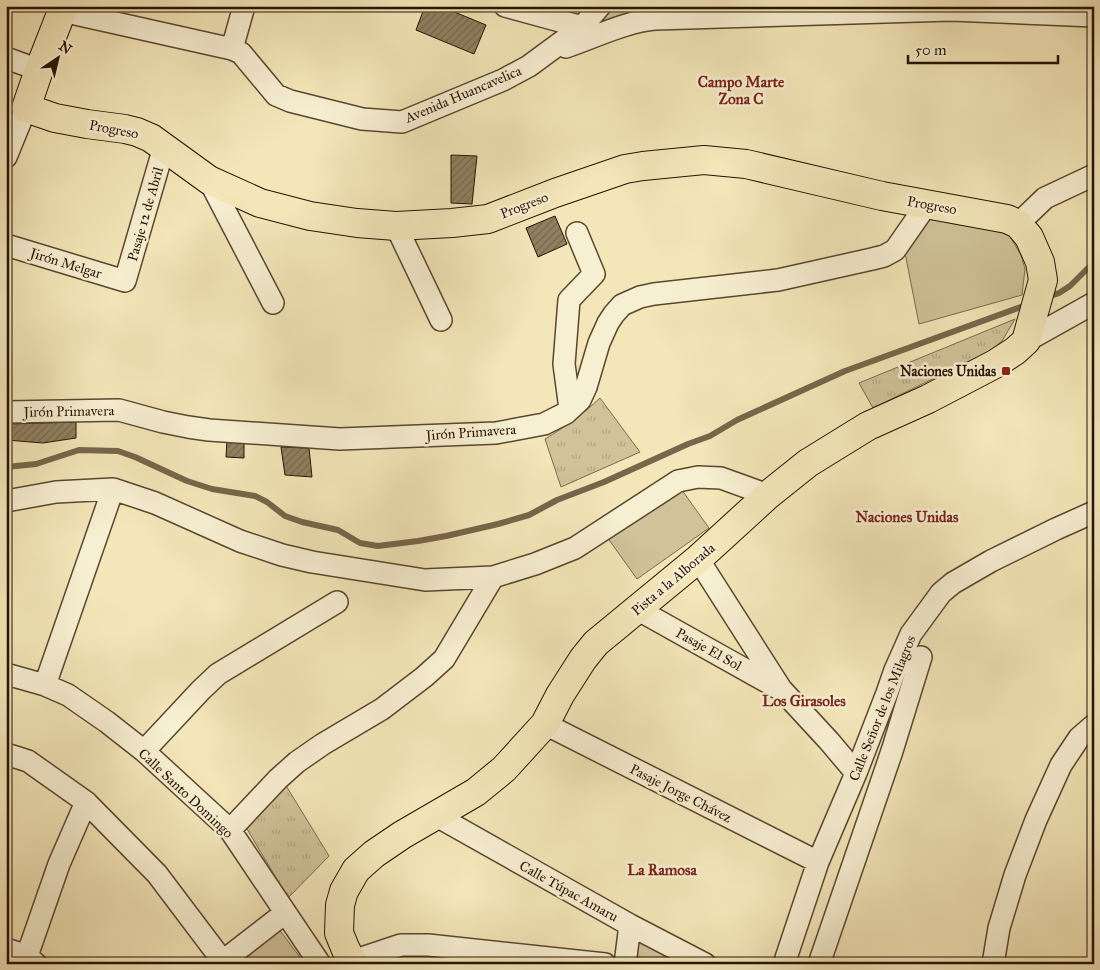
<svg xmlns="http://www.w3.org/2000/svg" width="1100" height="970" viewBox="0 0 1100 970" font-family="'IM FELL Great Primer',serif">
  <defs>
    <pattern id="grass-tufts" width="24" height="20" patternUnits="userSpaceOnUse" patternTransform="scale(1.25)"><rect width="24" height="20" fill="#d0c299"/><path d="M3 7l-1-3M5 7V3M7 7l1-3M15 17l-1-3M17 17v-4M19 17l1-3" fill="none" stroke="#b3a682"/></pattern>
    <pattern id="building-hatch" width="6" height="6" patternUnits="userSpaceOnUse" patternTransform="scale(1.25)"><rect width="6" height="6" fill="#918060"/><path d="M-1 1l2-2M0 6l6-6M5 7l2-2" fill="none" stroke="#76674d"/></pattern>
  </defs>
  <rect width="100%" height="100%" fill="#f3e6b8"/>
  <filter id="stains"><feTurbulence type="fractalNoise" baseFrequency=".004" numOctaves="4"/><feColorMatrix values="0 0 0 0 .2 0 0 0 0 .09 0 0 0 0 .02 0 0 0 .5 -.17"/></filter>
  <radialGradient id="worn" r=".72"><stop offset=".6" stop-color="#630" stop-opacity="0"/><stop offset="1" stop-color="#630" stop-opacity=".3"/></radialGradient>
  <path fill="url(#grass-tufts)" stroke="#7c6a4d" d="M618 6H627L631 12 599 24 610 8Z
    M1015 319 1002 341 990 351 873 408 859 383Z
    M600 398 640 452 561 487 545 439C565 427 583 414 600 398Z
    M285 784 329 856 288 898 247 829Z
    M638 934 691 964H659L634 961Z"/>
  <path fill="#d0c299" stroke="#7c6a4d" d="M929 215 1005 228 1021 255 1025 269 1022 295 919 324 905 253Z
    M679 486 709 528 637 579 607 537Z
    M278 928 305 964H247L241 956Z"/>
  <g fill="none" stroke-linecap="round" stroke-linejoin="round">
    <path stroke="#78664a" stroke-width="6" d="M1045 298 1059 293 1070 286 1094 262
      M6 467 36 464 79 450 118 451 135 457 187 481 212 489 255 496 267 502 285 516 302 522 338 530 360 543 378 546 418 541 446 536 498 524 529 515 557 500 604 482 688 444 710 436 737 420 845 371 1029 304"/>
  </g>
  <path fill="url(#building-hatch)" stroke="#271201" d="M425 6H440L486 25 474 54 416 30Z
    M451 155 477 156 472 204 451 203Z
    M555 216 567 244 538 257 526 228Z
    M76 422V438L43 443 6 440 8 424Z
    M227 439 244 440V458L226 457Z
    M281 447 309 448 312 477 285 475Z"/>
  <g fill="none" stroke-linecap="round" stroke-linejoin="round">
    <g stroke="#5a472f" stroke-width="24">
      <path id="minor" d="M505 6 582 27
        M62 11 232 49 241 53 276 95 290 101 362 119 402 122 503 80 529 66 582 27 600 6
        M566 47C592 38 628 21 655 19L951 10 1094 16
        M232 49 244 6
        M6 58 39 70
        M6 157 26 108
        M209 180 273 303
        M1018 224 1045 198 1094 175
        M396 226 441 320
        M6 245 125 281 164 147
        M1026 341 1094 303
        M570 409 564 364 569 300 594 274 577 233
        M6 412 119 410 163 422 188 427 209 430 340 439 496 433 544 424 566 413 580 400 586 387 599 343 608 323 614 314 622 305 640 297 654 294 778 280 872 259 884 256 895 250 927 204
        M6 501 56 492 113 489 155 503 240 541 282 555 312 562 425 580 493 577
        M698 559 781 689 829 741 856 773
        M637 609 778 688
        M6 674 45 685 68 695 107 722 144 751 230 830 320 964
        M45 685 113 489
        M545 724 818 862
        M144 751 201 690 218 674 337 602
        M6 754 28 761 86 802 157 874 225 964
        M435 815 630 925 705 964
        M230 830 278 779 297 762 323 744 382 709 424 677 444 659 493 577 535 564 575 548 678 481 698 477 721 478 768 495
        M6 949 27 956
        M223 961 285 913
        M353 961 401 945H428L605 964
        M36 964 27 956 59 864 86 802
        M625 964 630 925
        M787 964 786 958 818 862 856 773 887 693 895 670 911 634 941 593 953 583 991 561 1056 529 1094 512
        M819 964 892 751 921 657
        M993 964 999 928 1015 875 1036 820 1061 765 1079 738 1094 725"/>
    </g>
    <g stroke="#271201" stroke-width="30">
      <path id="major" d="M64 6 39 70 26 108 55 118 87 124 125 129 137 132 151 138 209 180 260 203 310 216 357 223 396 226 452 223 488 219 555 193 625 169 643 166 704 160 746 164 882 196 1007 219 1018 224 1029 237 1040 262 1043 280 1026 341 1015 351 995 364 928 399 868 426 808 463 768 495 698 559 596 643 583 659 560 695 545 724 504 769 476 792 402 835 374 854 356 870 344 891 340 905 339 933 346 950 354 964"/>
    </g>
    <use href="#minor" stroke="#f7efd1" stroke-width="21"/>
    <use href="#major" stroke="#f3e6b8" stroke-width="28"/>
  </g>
  <rect fill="#8f2418" stroke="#f7efd1" stroke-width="2" x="1001" y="366" width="10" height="10" rx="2.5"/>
  <g text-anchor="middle" stroke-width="5" stroke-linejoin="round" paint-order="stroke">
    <g font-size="14" fill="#271201" stroke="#f7efd1">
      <text transform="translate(463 94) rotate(-23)" y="5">Avenida Huancavelica</text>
      <text transform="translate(114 129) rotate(11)" y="5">Progreso</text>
      <text transform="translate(524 205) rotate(-21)" y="5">Progreso</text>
      <text transform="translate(932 205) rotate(10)" y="5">Progreso</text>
      <text transform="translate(145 214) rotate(-74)" y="5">Pasaje 12 de Abril</text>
      <text transform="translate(66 263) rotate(17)" y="5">Jirón Melgar</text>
      <text transform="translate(69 411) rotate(-1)" y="5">Jirón Primavera</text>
      <text transform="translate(471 432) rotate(-4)" y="5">Jirón Primavera</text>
      <text transform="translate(673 579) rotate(-40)" y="5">Pista a la Alborada</text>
      <text transform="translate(709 649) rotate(29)" y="5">Pasaje El Sol</text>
      <text transform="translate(882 708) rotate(-68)" y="5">Calle Señor de los Milagros</text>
      <text transform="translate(186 793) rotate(43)" y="5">Calle Santo Domingo</text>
      <text transform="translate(681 793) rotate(27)" y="5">Pasaje Jorge Chávez</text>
      <text transform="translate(569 891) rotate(29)" y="5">Calle Túpac Amaru</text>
    </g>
    <g font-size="14" font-weight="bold" fill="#271201" stroke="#f7efd1" text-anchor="end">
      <text x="996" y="376">Naciones Unidas</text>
    </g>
    <g font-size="15" font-weight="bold" fill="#7a1f14" stroke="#f7efd1">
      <text x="741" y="87">Campo Marte<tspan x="741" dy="17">Zona C</tspan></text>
      <text x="907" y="522">Naciones Unidas</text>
      <text x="804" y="706">Los Girasoles</text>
      <text x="662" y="875">La Ramosa</text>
    </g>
  </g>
  <rect width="1100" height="970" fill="none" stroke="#f3e6b8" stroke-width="25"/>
  <rect x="8" y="8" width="1085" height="955" fill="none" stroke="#271201" stroke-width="2.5"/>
  <rect x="12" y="12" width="1075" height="945" fill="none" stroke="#271201"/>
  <g transform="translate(58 58) rotate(35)" stroke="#f7efd1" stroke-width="4" paint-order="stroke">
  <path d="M0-4L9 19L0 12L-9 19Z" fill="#271201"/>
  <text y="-8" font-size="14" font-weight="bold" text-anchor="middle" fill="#271201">N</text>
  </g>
  <path d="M908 55v8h150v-8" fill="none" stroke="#271201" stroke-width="2.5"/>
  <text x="915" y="55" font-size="15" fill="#271201" stroke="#f7efd1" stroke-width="4" paint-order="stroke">50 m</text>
  <rect width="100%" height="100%" filter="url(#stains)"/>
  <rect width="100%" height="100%" fill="url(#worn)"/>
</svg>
